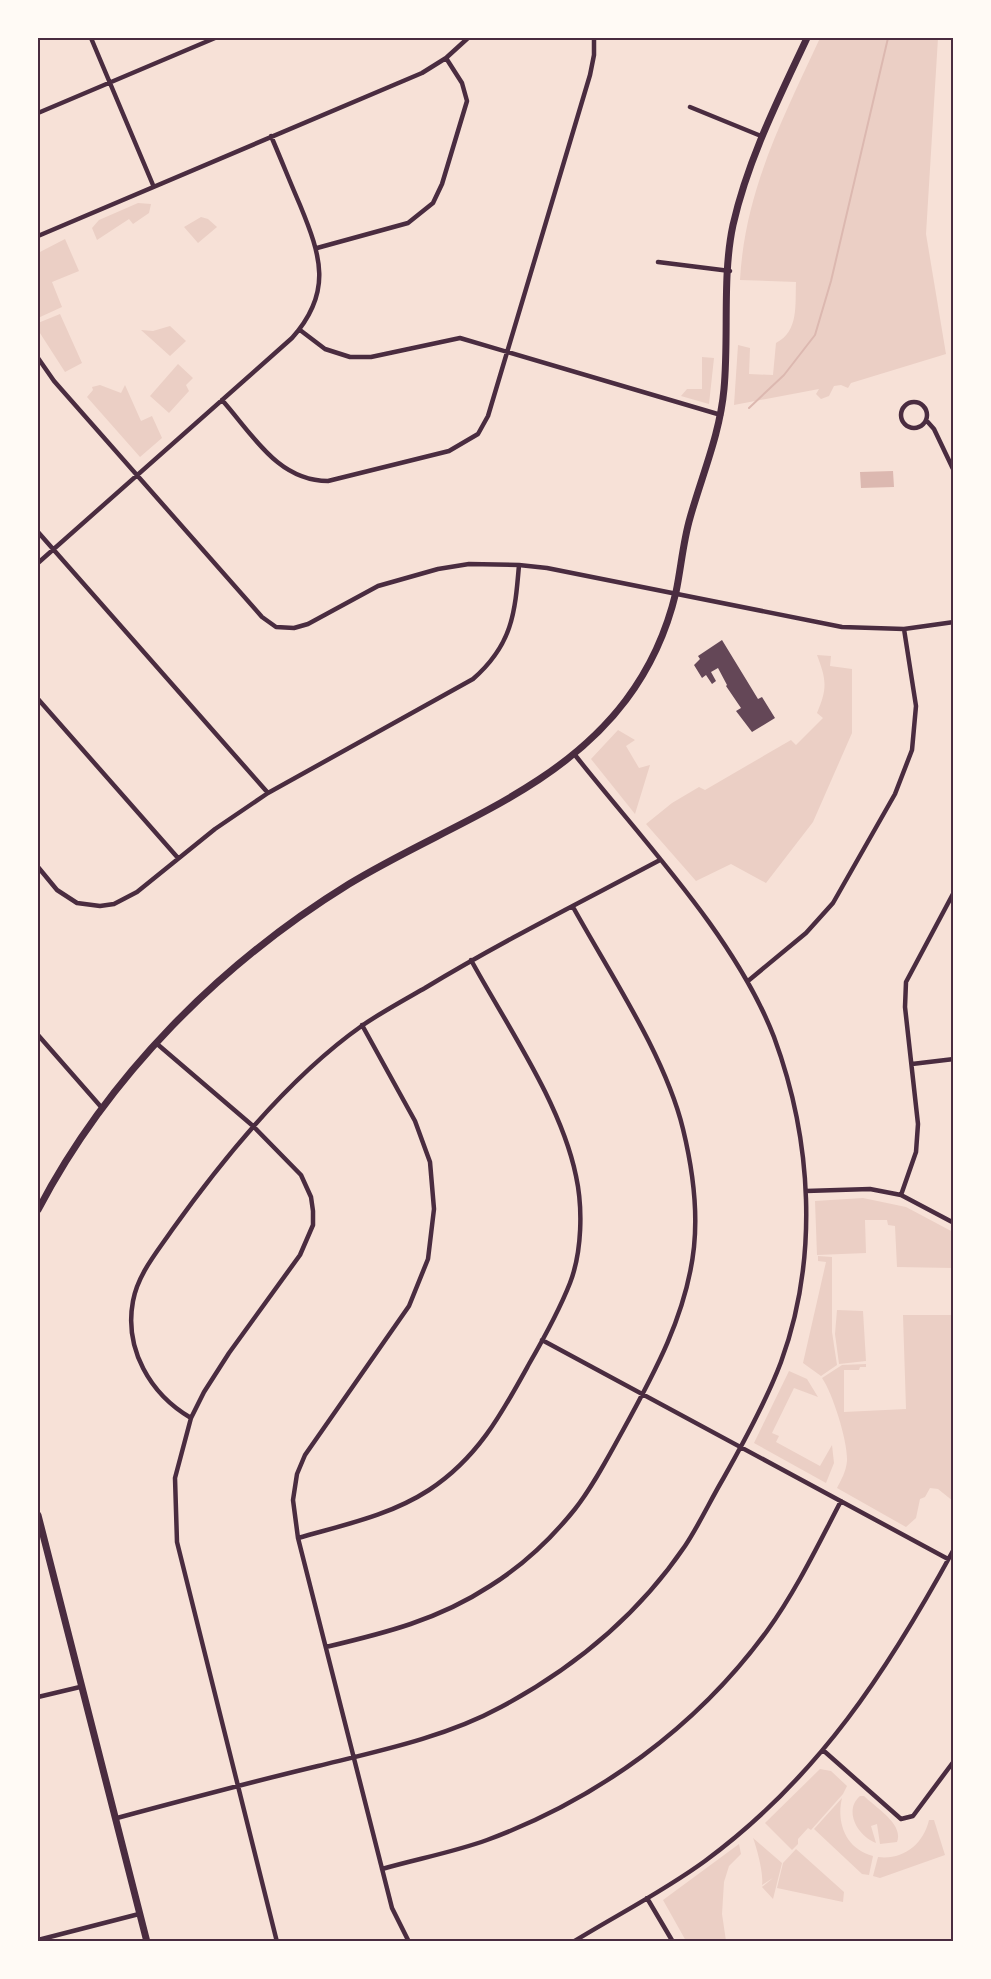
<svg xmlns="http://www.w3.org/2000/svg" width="991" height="1979" viewBox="0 0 991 1979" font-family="'DejaVu Sans',sans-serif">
  <rect width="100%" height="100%" fill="#f7e1d7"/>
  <path fill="#ebcfc5" d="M820 38H938L926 234 946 354 851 383 848 388 841 385 834 386 829 396 821 399 816 394 819 389 734 405 738 345 750 348 749 374 773 375 776 343C799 331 795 305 796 282L740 280C745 190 783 118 820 38Z
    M138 203 151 204 149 213 133 224 129 219 97 240 92 228 99 220Z
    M201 217 208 219 217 227 198 243 184 227Z
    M65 239 79 271 52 282 62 307 38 318V253Z
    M60 314 82 363 65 372 38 330V323Z
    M170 326 186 341 170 356 141 330 153 331Z
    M702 357 714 358 709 404 681 396 687 389H702Z
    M178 364 193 378 186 385 189 391 169 413 150 396Z
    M100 385 121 393 125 385 141 421 152 416 162 438 140 457 87 397 93 390 92 387Z
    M817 655 831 656 830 666 852 669V733L813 822 766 883 731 864 696 881 646 824 672 803 699 787 705 790 791 740 796 745 823 718 817 713C828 688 826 679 817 655Z
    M618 730 635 740 626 746 639 768 650 765 635 814 591 759Z
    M863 1198 906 1207 953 1232V1268L897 1267 895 1226 888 1225 887 1220H865L866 1253 817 1255 815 1201Z
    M818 1256 832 1257V1332L837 1365 821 1376 803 1363 826 1262 818 1261Z
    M837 1310 863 1311 866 1361 839 1364 835 1334Z
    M903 1315H954L953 1501 938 1489 930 1488 925 1497 920 1499 916 1518 906 1527 837 1488C841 1480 846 1472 847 1461 848 1442 833 1394 822 1378L842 1365 866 1364V1367H860L859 1370H844V1412L906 1409Z
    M789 1371 807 1379 818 1397 794 1388 772 1433 779 1436 776 1442 820 1466 832 1445 834 1463 826 1483 754 1443Z
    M820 1769 831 1771 847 1786 843 1794 811 1830 808 1828 798 1839V1844L792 1850 765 1823Z
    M860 1796H864C876 1808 904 1824 897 1842L880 1844 877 1824 871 1826 876 1843C858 1836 843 1811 860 1796Z
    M842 1798C836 1823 846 1849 873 1856L869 1875 862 1874 814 1829Z
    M929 1820H934L945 1855 880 1878 873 1876 878 1857C903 1860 923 1845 929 1820Z
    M753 1838 782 1863 773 1899 762 1887 773 1878 762 1885C764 1875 757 1848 753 1838Z
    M739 1844 741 1854 729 1866 724 1882 722 1914 726 1941H686L663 1900Z
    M796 1849 844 1892 843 1902 777 1888 783 1863Z"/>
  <path fill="#dcb8b0" d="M893 471 894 487 861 488 860 472Z"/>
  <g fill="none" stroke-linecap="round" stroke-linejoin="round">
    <path stroke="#dcb8b0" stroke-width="2" d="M749 408 784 375 815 335 831 281 888 38"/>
  </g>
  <path fill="#644757" d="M722 640 758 699 762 697 775 718 752 732 736 711 741 708 726 686 727 685 718 668 711 672 716 681 712 684 706 675 702 678 694 665 700 659 698 656Z"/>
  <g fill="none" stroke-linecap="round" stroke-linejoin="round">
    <path stroke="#4a2c40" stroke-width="4.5" d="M91 38 153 185
      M690 107 761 136
      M38 113 215 38
      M38 236 422 73 446 58 468 38
      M317 248 408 223 433 203 442 184 467 101 462 83 446 58
      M658 262 730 271
      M300 330 325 349 350 357H371L460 338 721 415
      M38 358 54 381 262 617 276 627 294 628 308 624 378 586 438 569 469 564 519 565 547 568 842 627 904 629 954 622
      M222 400C253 435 278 481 328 481L449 451 478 434 488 416 590 75 594 55V38
      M901 415a13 13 0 1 1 26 0a13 13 0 1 1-26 0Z
      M926 420 934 429 954 471
      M38 532 268 793
      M38 563 292 338C333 292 321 256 300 205 290 182 281 159 271 136
      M38 699 178 858
      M38 867 57 890 77 903 100 906 114 904 137 892 215 829 268 793 473 679C512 645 515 614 519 565
      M748 981 806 933 833 903 895 794 912 750 916 706 904 629
      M362 1025 415 1121 430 1162 434 1209 428 1259 409 1306 305 1455 297 1474 293 1500 298 1538 392 1908 409 1942
      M38 1035 102 1108
      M156 1043 253 1126 301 1175 311 1197 313 1211V1225L300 1255 229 1353 204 1392 191 1418 175 1478 177 1542 277 1942
      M912 1064 954 1059
      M806 1191 870 1189 901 1195 954 1223
      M901 1195 916 1152 918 1124 905 1007 906 982 954 892
      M542 1340 948 1559
      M191 1418C150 1394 124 1349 133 1301 138 1274 157 1252 172 1230 224 1157 289 1077 363 1025 382 1012 404 1000 425 988 501 942 581 902 660 860
      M298 1538C343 1525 389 1516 429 1490 478 1458 502 1413 529 1364 544 1338 559 1311 570 1283 582 1252 583 1208 576 1176 561 1103 507 1026 471 960
      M326 1647C385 1633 438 1620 490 1586 522 1566 551 1539 575 1509 593 1486 607 1459 622 1432 654 1374 687 1314 694 1247 698 1208 692 1166 683 1129 665 1055 610 974 573 907
      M38 1697 80 1687
      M824 1751 901 1819 913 1816 954 1761
      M117 1818C184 1800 251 1782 318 1766 379 1751 446 1737 501 1707 574 1668 638 1615 685 1546 699 1525 710 1501 723 1479 744 1442 766 1402 781 1362 819 1258 812 1140 774 1037 735 936 642 840 575 755
      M382 1869C417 1859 454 1852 487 1840 598 1799 697 1727 767 1631 796 1591 818 1545 841 1501
      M647 1898 673 1942
      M38 1940 139 1914
      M573 1942C617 1915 664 1891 705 1861 818 1778 888 1670 954 1549"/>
    <path stroke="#4a2c40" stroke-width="7" d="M38 1210C108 1076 221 963 349 884 444 826 557 792 626 700 650 668 667 630 676 592 681 568 683 542 690 518 702 475 720 434 724 389 729 336 722 276 733 225 748 159 779 98 807 38
      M38 1515 147 1942"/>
  </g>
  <rect width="991" height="1979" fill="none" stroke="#fffaf5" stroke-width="78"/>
  <rect x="39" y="39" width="913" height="1901" fill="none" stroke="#4a2c40" stroke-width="2"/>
</svg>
